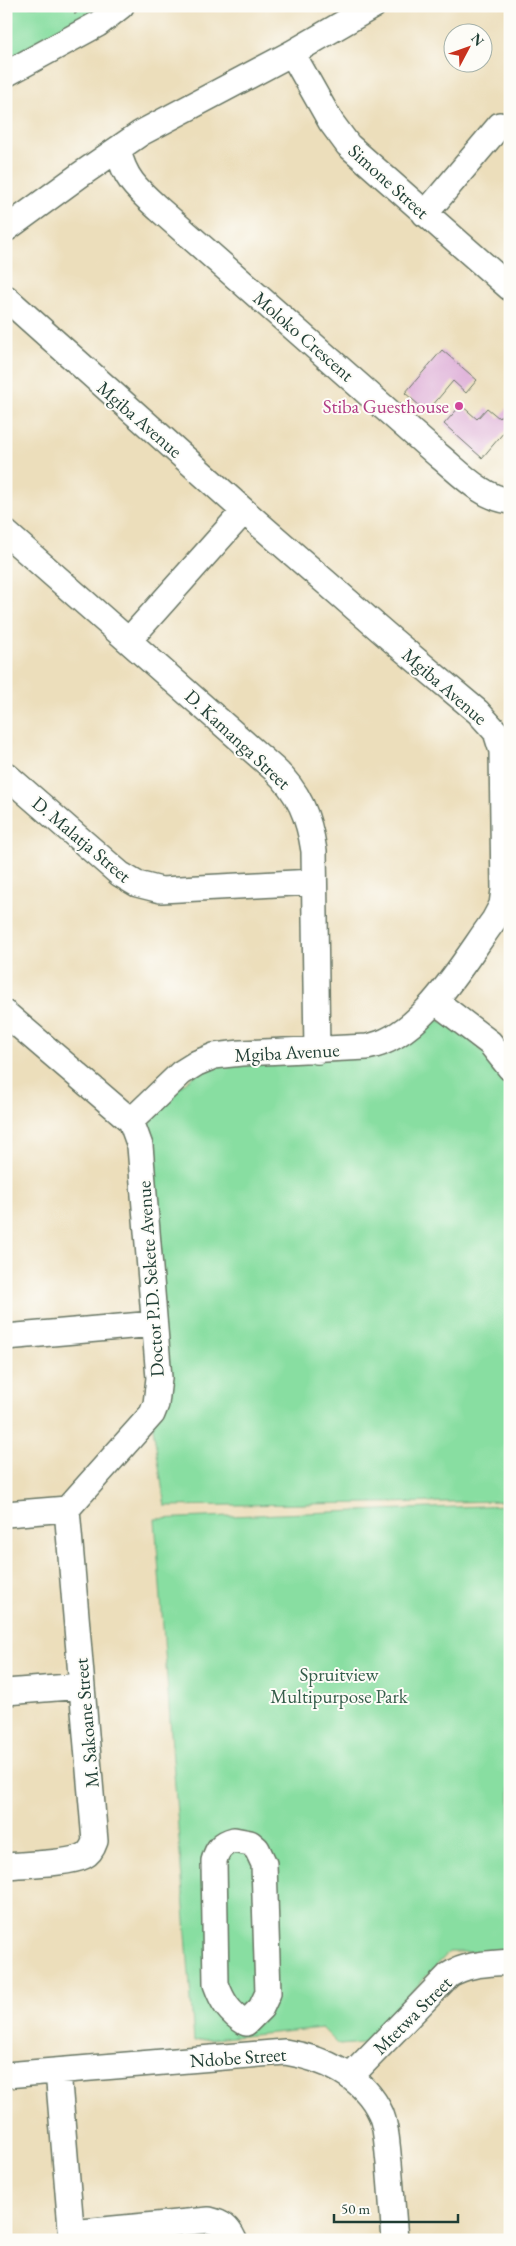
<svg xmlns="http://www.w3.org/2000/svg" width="516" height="2246" viewBox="0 0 516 2246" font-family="'EB Garamond',serif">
  <rect width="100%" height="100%" fill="#fdfcf7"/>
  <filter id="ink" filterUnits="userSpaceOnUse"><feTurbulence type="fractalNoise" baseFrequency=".02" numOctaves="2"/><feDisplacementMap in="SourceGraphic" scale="10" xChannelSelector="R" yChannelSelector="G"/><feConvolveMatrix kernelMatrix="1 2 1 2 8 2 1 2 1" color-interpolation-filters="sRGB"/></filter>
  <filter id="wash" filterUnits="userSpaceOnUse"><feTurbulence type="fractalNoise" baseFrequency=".0096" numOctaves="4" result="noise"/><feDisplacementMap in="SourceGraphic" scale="20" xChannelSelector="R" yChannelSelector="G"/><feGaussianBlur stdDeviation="1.12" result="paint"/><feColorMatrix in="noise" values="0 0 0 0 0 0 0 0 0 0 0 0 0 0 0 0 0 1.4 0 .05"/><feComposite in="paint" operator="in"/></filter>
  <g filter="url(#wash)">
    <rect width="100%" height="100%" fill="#ecdebb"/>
    <path fill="#88dea1" stroke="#548e6a" d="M6 6H107L6 62Z
      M436 1019C458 1029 500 1060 507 1085 512 1101 509 1122 510 1139V1501L165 1506 153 1427 144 1128C161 1103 185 1079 212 1064L385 1056 408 1042Z
      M508 1505 510 1535V1952H449L365 2043 339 2045 322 2028 194 2041 155 1519Z"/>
    <g id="blocks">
      <path fill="#ddacd7" d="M442 350 477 380 466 393 453 381 427 412 405 393Z
        M461 405 477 419 487 408 499 418 508 407 510 408V425L482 458 444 424Z"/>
    </g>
  </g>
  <g filter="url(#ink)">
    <use href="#blocks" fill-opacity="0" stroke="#677563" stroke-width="1"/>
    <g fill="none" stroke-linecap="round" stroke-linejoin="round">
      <g stroke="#677563" stroke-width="28">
        <path id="minor" d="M292 53 331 122 348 145 510 288
          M6 74 98 24 121 6
          M118 150C125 180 138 190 160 210L438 455C458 471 482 498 510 501
          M425 214 500 125
          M6 229 80 175 141 133 292 53 373 6
          M6 298 244 511 391 639 478 712 496 732 502 751 504 890 502 905 494 920C463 962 421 1038 367 1047L241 1053 214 1056 197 1063 181 1073 131 1121
          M6 533 274 769C299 792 309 817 314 851L317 1051
          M129 640 244 511
          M6 775 120 874 137 884 161 890 313 882
          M435 1001 490 1043 510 1068
          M6 1014 131 1121 140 1146 159 1378 156 1404 152 1414 67 1509 6 1514
          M6 1337 154 1324
          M6 1692 82 1686
          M234 1840 250 1843 257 1849 264 1864 268 1993 261 2008 246 2023C229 2013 222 2001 216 1984L214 1861C217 1849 222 1843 234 1840Z
          M6 1866C26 1864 68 1864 84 1856 90 1853 93 1847 95 1841L67 1509
          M58 2071 72 2240
          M6 2075 285 2052C323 2058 364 2076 381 2114 387 2129 387 2147 389 2163 391 2189 393 2214 395 2240
          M350 2077 449 1975C468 1963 488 1964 510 1962
          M71 2233 209 2220C222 2223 228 2227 234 2240"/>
      </g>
      <path stroke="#677563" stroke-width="3" stroke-dasharray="4 4" stroke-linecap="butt" d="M70 6 76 14"/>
      <use href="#minor" stroke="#fff" stroke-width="25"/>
    </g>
  </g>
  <circle fill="#d1479c" stroke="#fdfcf7" stroke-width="2" cx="459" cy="406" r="5"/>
  <g text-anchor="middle" stroke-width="4" stroke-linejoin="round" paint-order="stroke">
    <g font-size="19" fill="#1f3d34" stroke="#fdfcf7">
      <text transform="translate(389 181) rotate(42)" y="7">Simone Street</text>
      <text transform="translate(304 336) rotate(41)" y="7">Moloko Crescent</text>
      <text transform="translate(140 419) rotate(41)" y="7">Mgiba Avenue</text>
      <text transform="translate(445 686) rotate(41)" y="7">Mgiba Avenue</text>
      <text transform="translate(238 739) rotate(43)" y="7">D. Kamanga Street</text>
      <text transform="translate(82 839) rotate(40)" y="7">D. Malatja Street</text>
      <text transform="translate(287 1052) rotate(-3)" y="7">Mgiba Avenue</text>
      <text transform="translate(150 1279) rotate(-94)" y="7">Doctor P.D. Sekete Avenue</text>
      <text transform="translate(86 1723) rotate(-95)" y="7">M. Sakoane Street</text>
      <text transform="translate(412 2015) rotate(-45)" y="7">Mtetwa Street</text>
      <text transform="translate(238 2057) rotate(-4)" y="7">Ndobe Street</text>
    </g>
    <g font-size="19" fill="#b23c85" stroke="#fdfcf7" text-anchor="end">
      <text x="449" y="413">Stiba Guesthouse</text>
    </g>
    <g font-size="19" fill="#345d4a" stroke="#fdfcf7">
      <text x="339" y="1681">Spruitview<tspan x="339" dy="22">Multipurpose Park</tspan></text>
    </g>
  </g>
  <rect width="516" height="2246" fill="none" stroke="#fdfcf7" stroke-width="25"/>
  <g transform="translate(468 48) rotate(49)"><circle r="24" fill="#fdfcf7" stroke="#a4b0a9"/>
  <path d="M0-4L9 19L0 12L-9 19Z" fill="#c8321e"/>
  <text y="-8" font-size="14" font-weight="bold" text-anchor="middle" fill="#1f3d34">N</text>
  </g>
  <path d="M334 2214v8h124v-8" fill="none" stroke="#1f3d34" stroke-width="2.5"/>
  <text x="341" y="2214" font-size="15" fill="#1f3d34" stroke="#fdfcf7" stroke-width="4" paint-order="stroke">50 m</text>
</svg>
